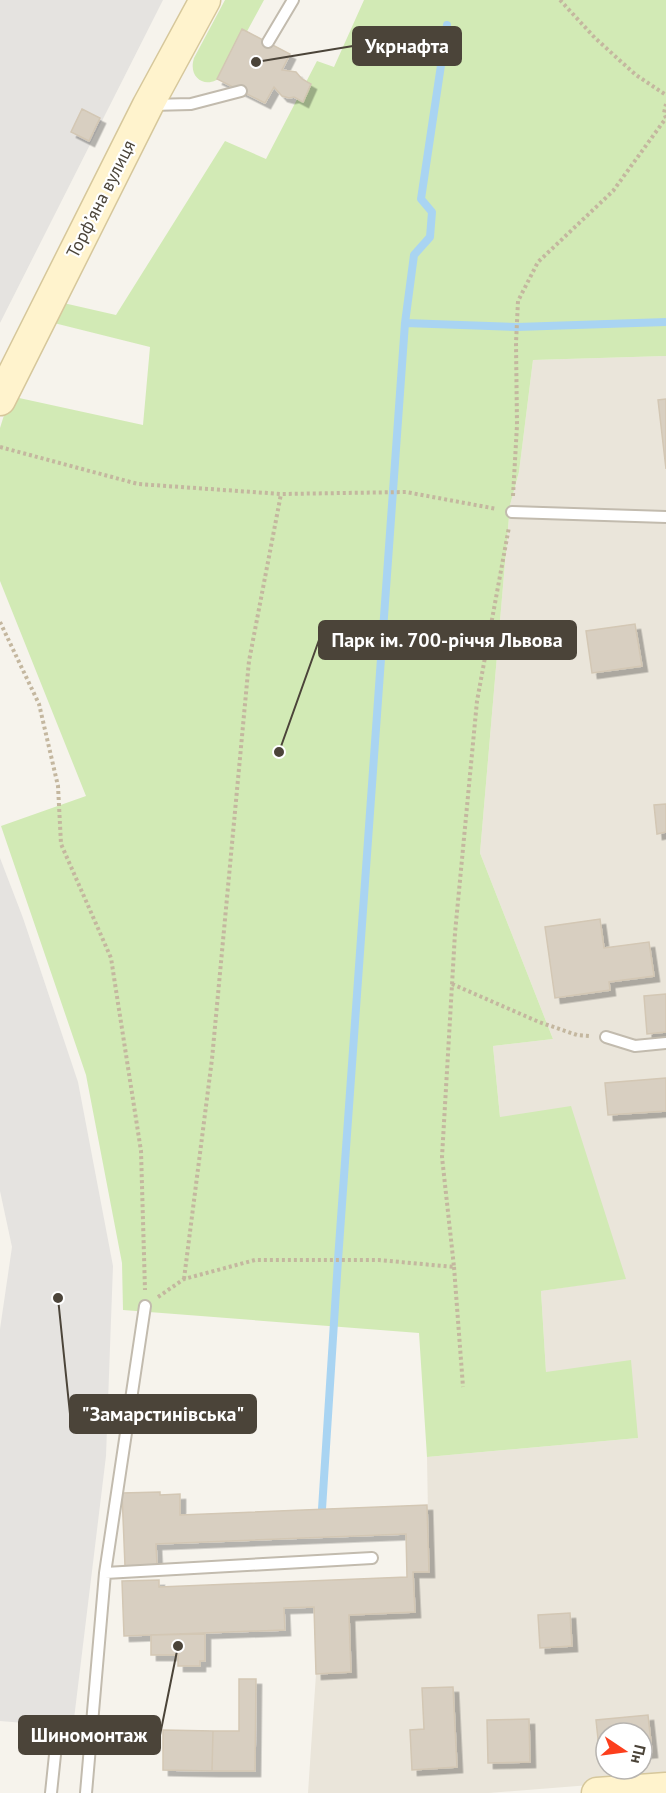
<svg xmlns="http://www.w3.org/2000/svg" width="666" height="1793" viewBox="0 0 666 1793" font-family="'PT Sans',sans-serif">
  <defs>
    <filter id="shadow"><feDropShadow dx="5.5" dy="5.5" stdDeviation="0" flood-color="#0004"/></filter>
  </defs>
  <rect width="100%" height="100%" fill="#f6f3ec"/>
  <path fill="#eae5da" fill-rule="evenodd" d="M666 356V1779L489 1793H308L316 1674 351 1672 349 1615 415 1612 413 1572 429 1571 427 1457 638 1438 546 1372 541 1291 625 1278 500 1117 493 1046 553 1039 480 853 510 505 519 472 533 360ZM606 1733H642V1769H606Z"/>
  <path fill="#d2eab5" d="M225 0H264L224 74C209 91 187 80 194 58Z
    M364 0H666V356L533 360 519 472 510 505 480 853 553 1039 493 1046 500 1117 571 1106 626 1279 541 1291 546 1372 631 1360 638 1438 427 1457 419 1333 123 1310 122 1263 86 1075 1 826 86 796 0 581V428L10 396 143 425 150 347 50 322 59 302 116 315 225 141 266 159 317 61 334 67Z"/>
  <path fill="#e5e3e0" d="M0 0H163L0 323Z
    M0 858 23 918 78 1082 113 1266 106 1456 73 1727 0 1721V1329L12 1247 0 1191Z"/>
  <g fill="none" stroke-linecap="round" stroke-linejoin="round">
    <path stroke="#a9d4f2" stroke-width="8" d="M405 323 414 255 430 237 432 212 421 199 447 25
      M322 1509 338 1260 405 323 517 327 666 322"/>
  </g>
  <path fill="#d8cfc1" stroke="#d3c7b4" stroke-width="1.5" filter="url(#shadow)" d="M242 29 290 54 282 70 296 72 302 79 311 84 303 102 294 97 289 98 282 96 274 87 265 103 217 79Z
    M82 109 100 118 89 141 71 132Z
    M666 399V469L658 400Z
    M635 624 642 666 592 673 586 631Z
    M666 804V832L657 834 654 805Z
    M600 919 604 948 649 942 654 976 609 982 610 990 555 998 545 927Z
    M666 994V1032L647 1034 644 996Z
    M666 1078V1111L608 1115 605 1083Z
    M160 1492V1495L180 1494V1515L427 1505 429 1572H413L415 1612 349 1615 351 1672 316 1674 314 1607 284 1608 285 1630 124 1636 122 1581 159 1580V1587L407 1577 406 1534 156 1544 157 1565 125 1566 122 1493Z
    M570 1613 572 1646 540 1648 538 1615Z
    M205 1634V1661H200V1666H178V1655H151V1635Z
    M239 1679H256L255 1771H212L213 1731H239Z
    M453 1687 457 1767 412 1770 410 1730 424 1729 422 1688Z
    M648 1715 652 1752 642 1753V1733H606V1757L600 1758 596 1720Z
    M529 1719 530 1762 488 1763 487 1720Z
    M163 1730 213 1731 212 1771 163 1770Z"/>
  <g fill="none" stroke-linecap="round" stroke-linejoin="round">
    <g stroke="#c2bbae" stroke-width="14">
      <path id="lane" d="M268 42 293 0
        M151 105 191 104 241 91
        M512 512 666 517
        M606 1037 635 1046 666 1043
        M105 1573 372 1558
        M51 1793 58 1726
        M86 1793 105 1573 145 1306"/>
    </g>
    <g stroke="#d6c79b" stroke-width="33">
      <path id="secondary" d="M0 400 148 105 205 0
        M597 1793 666 1788"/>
    </g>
    <path stroke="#c4b79f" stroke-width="4" stroke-dasharray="3 3" stroke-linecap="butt" d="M560 0 595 38 636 75 666 95
      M666 118 664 113 666 104
      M0 447 138 484 281 494 406 492 497 509
      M513 496 517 425 516 343 518 301 538 262 613 191 666 118
      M0 622 39 704 58 786 61 844 111 958 141 1151 145 1290
      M452 984 539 1022 577 1035 590 1036
      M454 1267 463 1387
      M184 1279 212 1059 249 661 281 494
      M158 1297 184 1279 255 1260H379L454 1267 442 1157 455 933 477 701 509 527"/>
    <use href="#lane" stroke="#fff" stroke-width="10"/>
    <use href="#secondary" stroke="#fff3cd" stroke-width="30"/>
  </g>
  <g text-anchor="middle" stroke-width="4.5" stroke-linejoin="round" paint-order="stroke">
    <g font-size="18" fill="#4b4439" stroke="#fff">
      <text transform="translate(101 199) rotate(-63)" y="6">Торфʼяна вулиця</text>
    </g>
  </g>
  <path fill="none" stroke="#4b4439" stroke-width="2" d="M256 62L353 46M279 752L319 640M58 1298L70 1414M178 1646L160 1735"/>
  <g fill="#4b4439" stroke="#fff" stroke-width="2">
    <circle cx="256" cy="62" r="6"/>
    <circle cx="279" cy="752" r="6"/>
    <circle cx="58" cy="1298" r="6"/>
    <circle cx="178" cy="1646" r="6"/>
  </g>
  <g fill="#4b4439" stroke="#4b4439" stroke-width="2">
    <rect x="353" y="27" width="108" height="38" rx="6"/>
    <rect x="319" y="621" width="257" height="38" rx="6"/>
    <rect x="70" y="1395" width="186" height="38" rx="6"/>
    <rect x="19" y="1716" width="141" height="38" rx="6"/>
  </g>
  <g font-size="20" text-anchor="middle" font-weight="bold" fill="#fff">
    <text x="407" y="53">Укрнафта</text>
    <text x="447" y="647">Парк ім. 700-річчя Львова</text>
    <text x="163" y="1421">"Замарстинівська"</text>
    <text x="89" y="1742">Шиномонтаж</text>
  </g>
  <g transform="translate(624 1751) rotate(103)"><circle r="28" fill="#ffffff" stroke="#b7b4b0" stroke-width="1.5"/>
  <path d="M0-4.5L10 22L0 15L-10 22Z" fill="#fc3f1d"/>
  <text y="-9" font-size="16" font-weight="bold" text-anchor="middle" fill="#4b4439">Пн</text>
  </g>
</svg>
